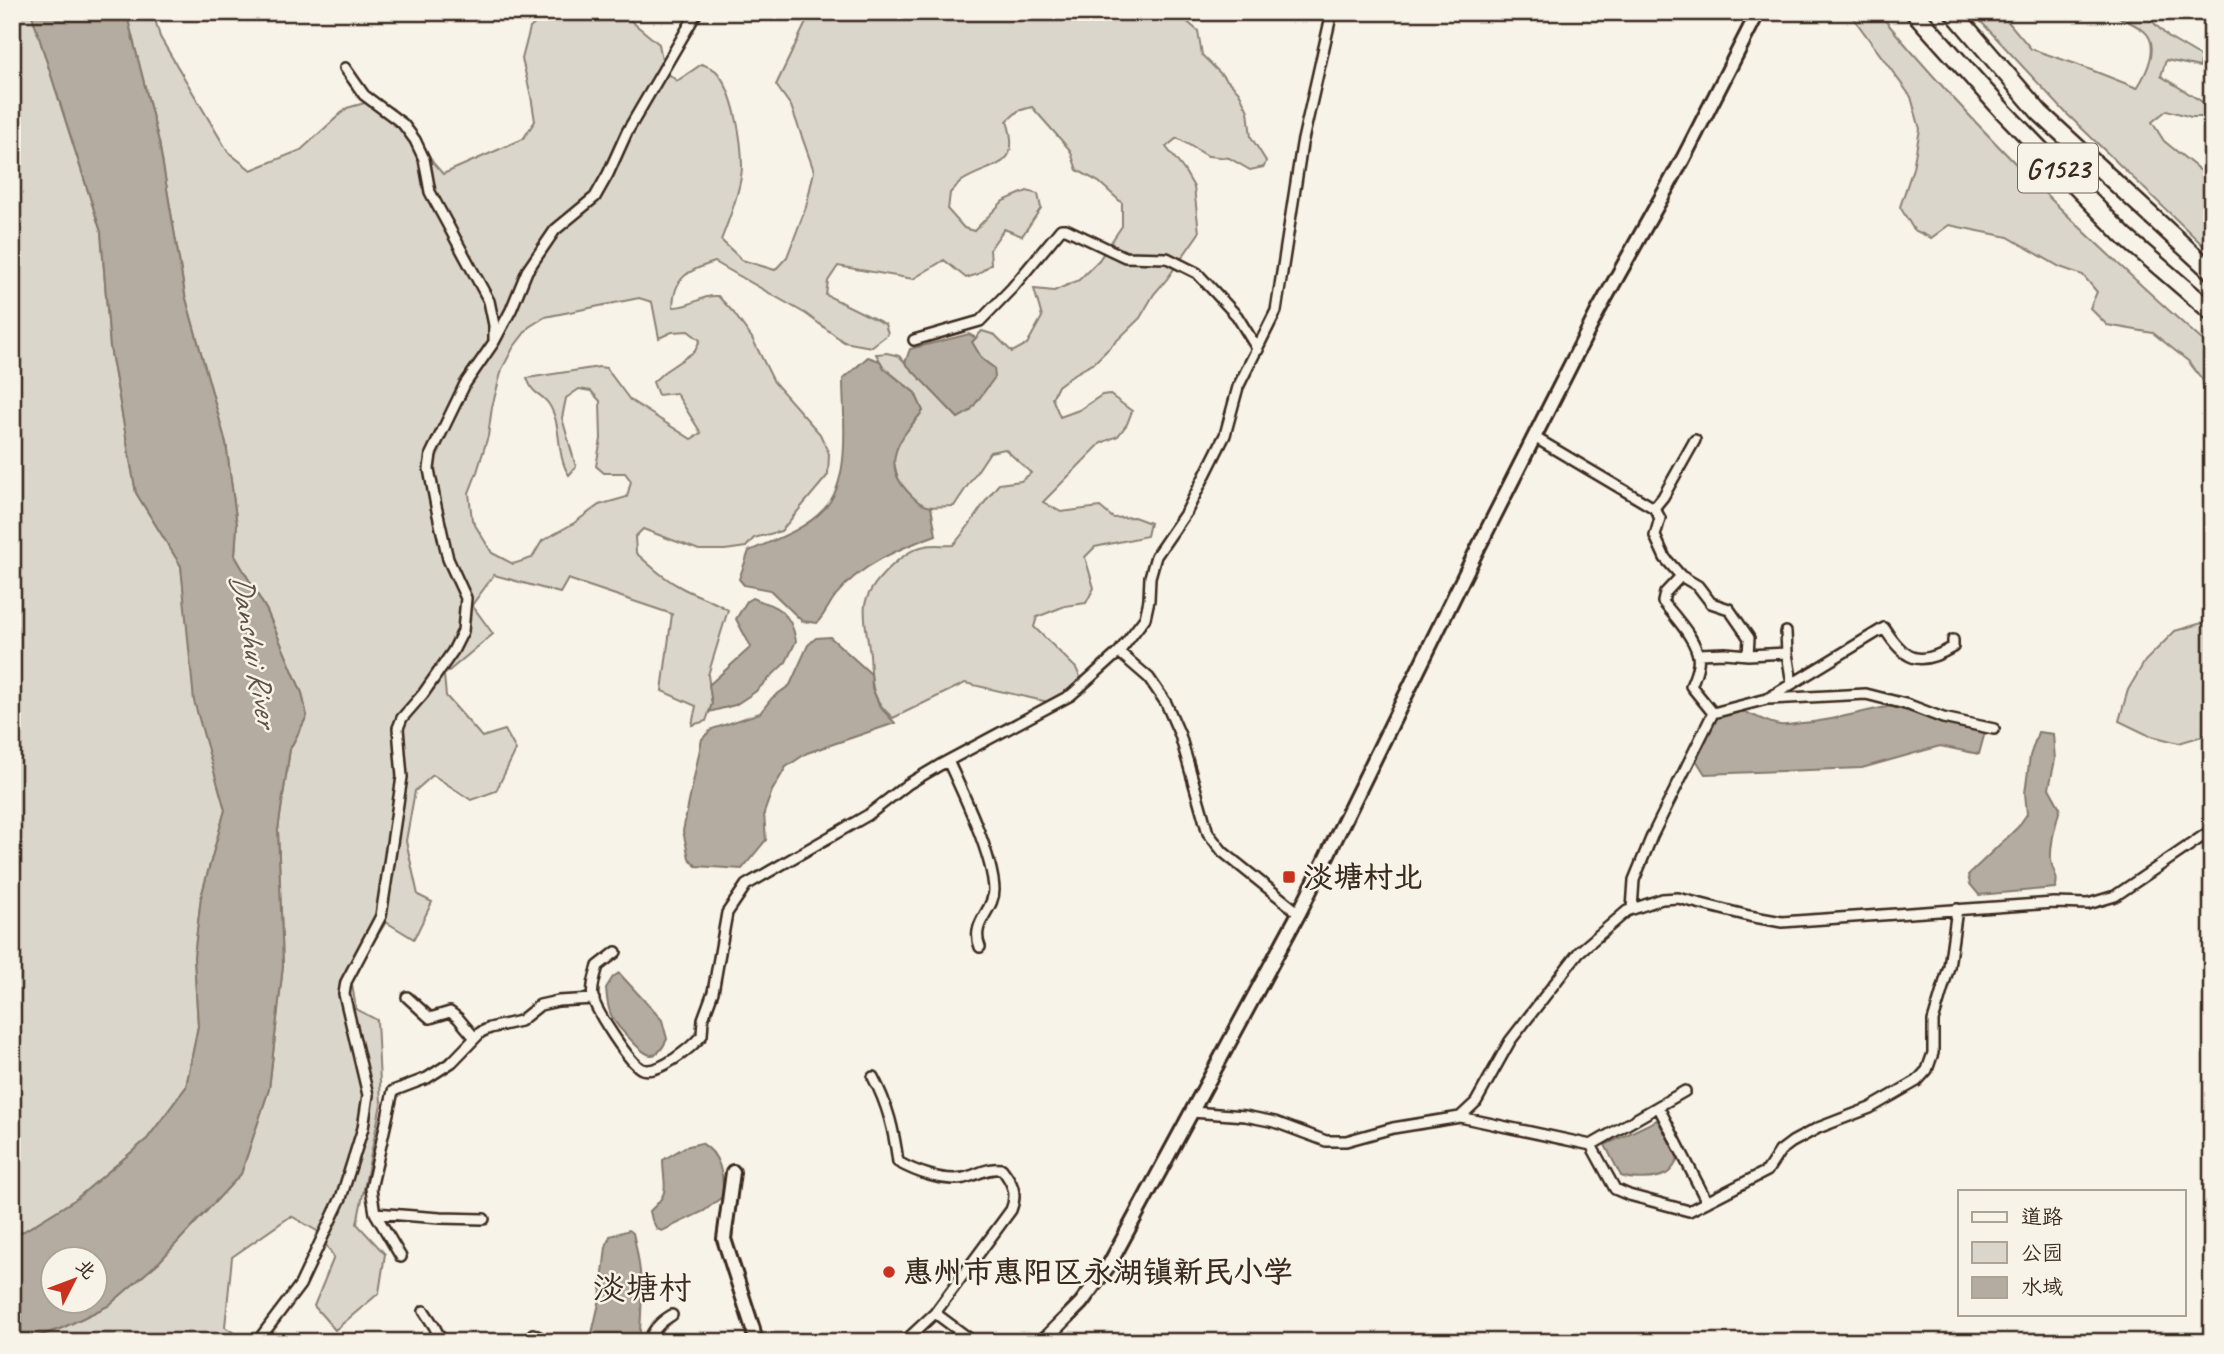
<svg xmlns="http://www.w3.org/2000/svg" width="2224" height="1354" viewBox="0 0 2224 1354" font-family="Caveat,'LXGW WenKai TC',sans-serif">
  <rect width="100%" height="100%" fill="#f7f3e8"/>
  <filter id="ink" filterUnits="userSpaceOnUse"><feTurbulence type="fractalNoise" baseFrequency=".0143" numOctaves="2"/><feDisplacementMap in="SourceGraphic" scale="14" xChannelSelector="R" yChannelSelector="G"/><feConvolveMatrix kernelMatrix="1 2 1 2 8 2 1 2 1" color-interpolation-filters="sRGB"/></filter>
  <g filter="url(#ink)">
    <path fill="#dbd6cb" stroke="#8b8074" stroke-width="2" fill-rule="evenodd" d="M12 12H31L101 232 110 347 136 493 181 566 185 602 225 810 201 897 194 957 198 1026 186 1087 147 1139 76 1199 24 1231 12 1235Z
      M126 12H153L160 37 228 152 251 170 301 150 347 108 368 102 392 108 413 128 434 164 443 174 523 139 535 121 531 96 522 59 530 28 548 12H620L659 44 664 70 677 81 702 64C706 66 712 68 716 71 734 90 742 140 742 166 742 187 729 220 721 240L742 260 775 270 787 257 806 207 814 171 791 106 776 85 811 12H1176L1198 31 1202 55 1239 92 1248 111 1251 137 1266 161 1264 167 1250 170 1229 158 1208 156 1177 138 1166 147 1184 170 1194 187 1199 233 1167 279 1154 294 1140 318 1094 363 1071 376 1058 386 1052 398 1060 417 1079 410 1102 395 1109 394 1132 411 1127 424 1118 436 1101 443 1043 502 1061 512 1100 507 1113 518 1134 517 1150 523 1147 536 1095 547 1085 557 1094 588 1086 603 1065 606 1037 617 1034 627 1076 668 1087 691 1061 705 965 683 893 718C869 697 872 684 870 654 868 641 863 618 865 605 869 583 904 550 925 546 934 544 944 546 953 545 972 525 981 504 999 484L1021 481 1031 473 1005 449 990 452 954 506 926 507 915 500 899 483 893 459 898 442 923 411 915 393 884 368 876 354 887 353 899 356 958 418 970 411 994 368 982 359 972 342 982 331 995 335 1012 352 1027 344 1042 317 1034 289 1054 291 1079 280 1099 260 1122 226V203L1099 182 1077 170 1070 150 1032 107 1018 111 1007 121C1023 170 991 162 962 181 958 184 954 189 950 193L948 210 964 228 974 231 1003 201 1027 191 1038 194 1041 208 1022 236 1004 229 990 249 991 264 978 274 966 278 944 260 913 279 838 266 828 281 826 295 885 324 888 334 871 347 844 342 806 314 715 262C689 270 674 276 673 307 694 307 699 295 718 296L733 312 752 338 774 382 820 434 829 454 828 475 781 531 754 538 746 547 725 550H699L643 529 635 537 636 553C651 566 664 579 682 588 697 596 713 600 728 610L708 675 712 704 706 721 692 725 696 706 662 691 672 614 568 579 560 593 494 575 472 605 493 634 444 675 446 696 482 737 505 730 516 750 496 791 471 800 433 775 415 791 406 841 418 895 432 902 414 939 386 922 351 978 356 1009 377 1020 381 1104 357 1224 385 1254 379 1293 335 1330 314 1306 334 1257 317 1231 291 1216 232 1257 225 1327 248 1342H22L62 1328 108 1306 159 1262 241 1174 269 1089 283 966 278 830 290 749 307 716 302 693 267 611 235 556 237 525 226 443 185 295 159 142ZM639 298 652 302 659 338 672 332 688 331 700 340 695 351 664 372 653 382 658 395 676 393 701 433 691 439 630 400 606 368 599 367 527 378C534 397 539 391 548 403 563 424 555 454 569 475L576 467 562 418 566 398 579 389 591 391 600 401 601 439 596 466 604 473H625L631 481 627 497 599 505 574 523 542 541 532 558 513 564 492 553 472 520 469 493 477 472 488 436 492 407 502 369 513 348 529 327 545 317Z
      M1849 12H1878C1979 134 2093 244 2212 349V392L2188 361 2153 333 2107 325 2090 308 2097 292 2083 275 2060 267 2008 237 1949 225 1931 238 1914 230 1900 207 1913 168 1920 129 1911 97Z
      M1972 12H2000L2031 49 2076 64 2137 88C2146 74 2161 45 2144 31 2134 23 2120 18 2109 12H2143L2169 38 2201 57 2200 67 2166 60 2161 76 2212 108 2210 117H2191L2167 110 2152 122 2164 141 2212 180V254L2066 113Z
      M2212 620V688L2207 693 2209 734 2179 743 2148 735 2119 721 2128 690 2145 661 2175 631Z"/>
    <path fill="#b4aca0" stroke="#84786c" stroke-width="2" fill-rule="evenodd" d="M31 12H126L159 142 185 295 226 443 237 525 235 556 267 611 302 693 307 716 290 749 278 830 283 966 269 1089 241 1174 159 1262 108 1306 62 1328 22 1342H12V1235L24 1231 76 1199 147 1139 186 1087 198 1026 194 957 201 897 225 810 194 701 181 566 136 493 110 347 101 232ZM52 1260H94V1302H52Z
      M969 334 976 338 972 342 982 359 994 368 995 377 970 411 958 418 905 363 910 349Z
      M868 357 880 361 884 368 915 393 923 411C901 437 879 462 908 492 915 499 921 506 931 507L936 535C900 548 860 565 836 595 828 605 827 612 817 623L802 621 770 590 744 585 739 579 749 551C774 540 805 530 824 509 852 480 843 417 843 379Z
      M752 598C778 607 791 611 796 641L786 662 755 692 735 705 709 712 712 704 709 685 751 647 736 619 747 601Z
      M830 637 871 674 872 688 880 707 895 723 807 753 786 767 772 791 764 813 766 840 742 869 696 866 689 858 683 831 702 739 712 729 760 713 772 698 790 685 808 645 816 638Z
      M1892 706 1948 724 1985 732 1979 754 1940 746 1862 768 1705 774 1696 760C1702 744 1707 722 1723 714 1744 704 1761 723 1780 725 1787 726 1795 724 1802 723 1833 721 1862 711 1892 706Z
      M2038 732 2053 734 2055 760 2049 788 2060 808C2056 825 2050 842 2051 860 2052 871 2060 877 2055 888L1979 895 1970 884 1968 875 2018 827 2027 814 2025 793 2030 756Z
      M619 973 662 1020 667 1039C656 1063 647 1057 632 1041 626 1034 618 1028 614 1020 608 1012 607 999 606 988L613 977Z
      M1657 1120 1680 1156C1676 1162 1673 1171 1666 1174 1655 1180 1632 1180 1621 1176L1605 1145Z
      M701 1143C720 1153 725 1177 722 1197L704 1211 662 1231 657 1229 652 1220 650 1211C672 1191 663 1186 663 1160L685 1147Z
      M629 1230 633 1233C643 1275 643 1299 639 1342H590L600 1299 606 1247 610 1236Z"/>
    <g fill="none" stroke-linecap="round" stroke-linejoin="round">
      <path stroke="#84786c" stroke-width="3.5" d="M2207 1342 2212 1340"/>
      <g stroke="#3b2a1e" stroke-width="14">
        <path id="street" d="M345 68 364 95 403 124 415 140 424 159 430 192 489 301 494 325V340
          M914 340 980 321 1012 288 1061 229H1066L1125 257 1167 258 1197 273 1237 316 1258 350
          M1534 437 1654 508 1660 518 1655 536 1665 558 1681 576 1698 586 1711 603 1729 609 1749 638 1748 655 1787 653
          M1654 508 1663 497 1695 440
          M1681 576 1665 593 1663 602C1675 617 1702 645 1698 664 1697 672 1694 679 1691 686L1713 713
          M1786 632 1787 653 1792 684
          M1119 652 1145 618 1149 600 1150 577 1156 556 1187 511 1225 435 1238 387 1276 311 1302 144 1332 12
          M1698 654 1725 653 1748 655
          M1769 699 1866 694 1909 705 1943 718 1994 729
          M948 761C963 793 993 856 994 890 994 911 970 923 980 947
          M1632 909 1634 880 1652 836 1713 713 1767 699 1884 628C1905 660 1918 668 1953 647V640
          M616 952 598 966C595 976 591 988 593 998 596 1011 630 1064 642 1069 659 1075 692 1047 702 1035L703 1019 713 992 727 913 746 885 868 815 908 784 940 765 1071 695 1119 652 1149 678 1166 703 1180 735 1208 833 1223 852 1299 913
          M407 997 430 1018 450 1012 458 1018 475 1038
          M873 1077C888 1105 894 1131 898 1162 916 1172 943 1182 964 1178 977 1175 988 1167 1002 1169 1012 1182 1018 1193 1011 1210L935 1313 904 1342
          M1659 1108 1707 1202
          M1192 1112 1245 1116 1275 1122 1326 1141H1346L1393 1128 1460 1117 1591 1145 1685 1091
          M1460 1117 1476 1102 1510 1041 1579 952 1627 911 1662 899 1678 898 1749 916 1782 922 2054 903 2088 904 2115 896 2212 830
          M1591 1145 1615 1189 1629 1195 1689 1211 1767 1171 1780 1151 1792 1142 1818 1128 1870 1108 1917 1081 1927 1070 1933 1053V1021L1949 967 1957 909
          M375 1213 440 1218 484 1219
          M401 1257 375 1213 371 1189 393 1091 427 1078 452 1062 481 1032 490 1028 520 1021 540 1005 558 1001 594 999
          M424 1311 434 1326 442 1342
          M935 1313 974 1342
          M533 1334 549 1342
          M257 1342 300 1285 341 1198 363 1128 368 1095 344 994 346 982 381 916 402 777 398 728 402 718 423 694 453 651 463 631 466 598 448 559 436 506 429 469 431 454 465 384 494 342 511 310 527 271 555 230 595 197 608 174 627 132 697 12
          M648 1342C654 1329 660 1322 672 1315"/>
      </g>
      <g stroke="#3b2a1e" stroke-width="18">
        <path id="secondary" d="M733 1172 724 1239 753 1329 755 1342
          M1042 1342 1081 1303 1109 1265 1299 913 1473 558 1598 311 1683 159 1758 12"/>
      </g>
      <g stroke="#3b2a1e" stroke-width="21">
        <path id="highway" d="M1914 12 2002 110 2125 237 2212 312
          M1953 12 2040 113 2212 272"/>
      </g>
      <use href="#street" stroke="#f7f3e8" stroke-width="9"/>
      <use href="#secondary" stroke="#f7f3e8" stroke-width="12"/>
      <use href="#highway" stroke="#f7f3e8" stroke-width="16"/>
    </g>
  </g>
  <g fill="#c8321e" stroke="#f7f3e8" stroke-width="2.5">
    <rect x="1282" y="870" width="14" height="14" rx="3.5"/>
    <circle cx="889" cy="1272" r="7"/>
  </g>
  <g text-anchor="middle" stroke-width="5" stroke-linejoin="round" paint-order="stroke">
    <rect fill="#f7f3e8" stroke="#73665b" stroke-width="2" x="2018" y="143.5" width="80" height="49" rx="5"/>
    <g font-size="28" font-weight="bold" fill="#3b2a1e">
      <text x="2058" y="178">G1523</text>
    </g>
    <g font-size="30" font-weight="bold" fill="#3b2a1e" stroke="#f7f3e8" text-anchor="start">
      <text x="1303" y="887">淡塘村北</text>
      <text x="903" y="1282">惠州市惠阳区永湖镇新民小学</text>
    </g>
    <g font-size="32" font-style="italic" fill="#5f5145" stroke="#f7f3e8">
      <text transform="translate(255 650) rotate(80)" y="11">Danshui River</text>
    </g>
    <g font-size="33" fill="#3b2a1e" stroke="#f7f3e8">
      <text x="642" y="1299">淡塘村</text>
    </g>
  </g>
  <rect width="2224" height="1354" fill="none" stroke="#f7f3e8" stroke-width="42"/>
  <rect x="21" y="21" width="2182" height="1312" fill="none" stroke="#3b2a1e" stroke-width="2.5" filter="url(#ink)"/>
  <rect x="1958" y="1190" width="228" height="126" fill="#f7f3e8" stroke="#aca397" stroke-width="2"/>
  <rect x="1972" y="1212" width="35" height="10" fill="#f7f3e8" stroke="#aca397" stroke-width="2"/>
  <text x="2021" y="1224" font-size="21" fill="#3b2a1e">道路</text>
  <rect x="1972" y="1242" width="35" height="21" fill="#dbd6cb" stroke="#aca397" stroke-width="2"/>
  <text x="2021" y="1260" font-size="21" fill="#3b2a1e">公园</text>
  <rect x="1972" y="1277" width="35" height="21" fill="#b4aca0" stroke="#aca397" stroke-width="2"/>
  <text x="2021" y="1294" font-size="21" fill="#3b2a1e">水域</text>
  <g transform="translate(74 1280) rotate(48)"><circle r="33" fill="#f7f3e8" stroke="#aca397" stroke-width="2"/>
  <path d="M0-5L12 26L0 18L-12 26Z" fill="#c8321e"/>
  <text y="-10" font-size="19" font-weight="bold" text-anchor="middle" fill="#3b2a1e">北</text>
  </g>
</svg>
